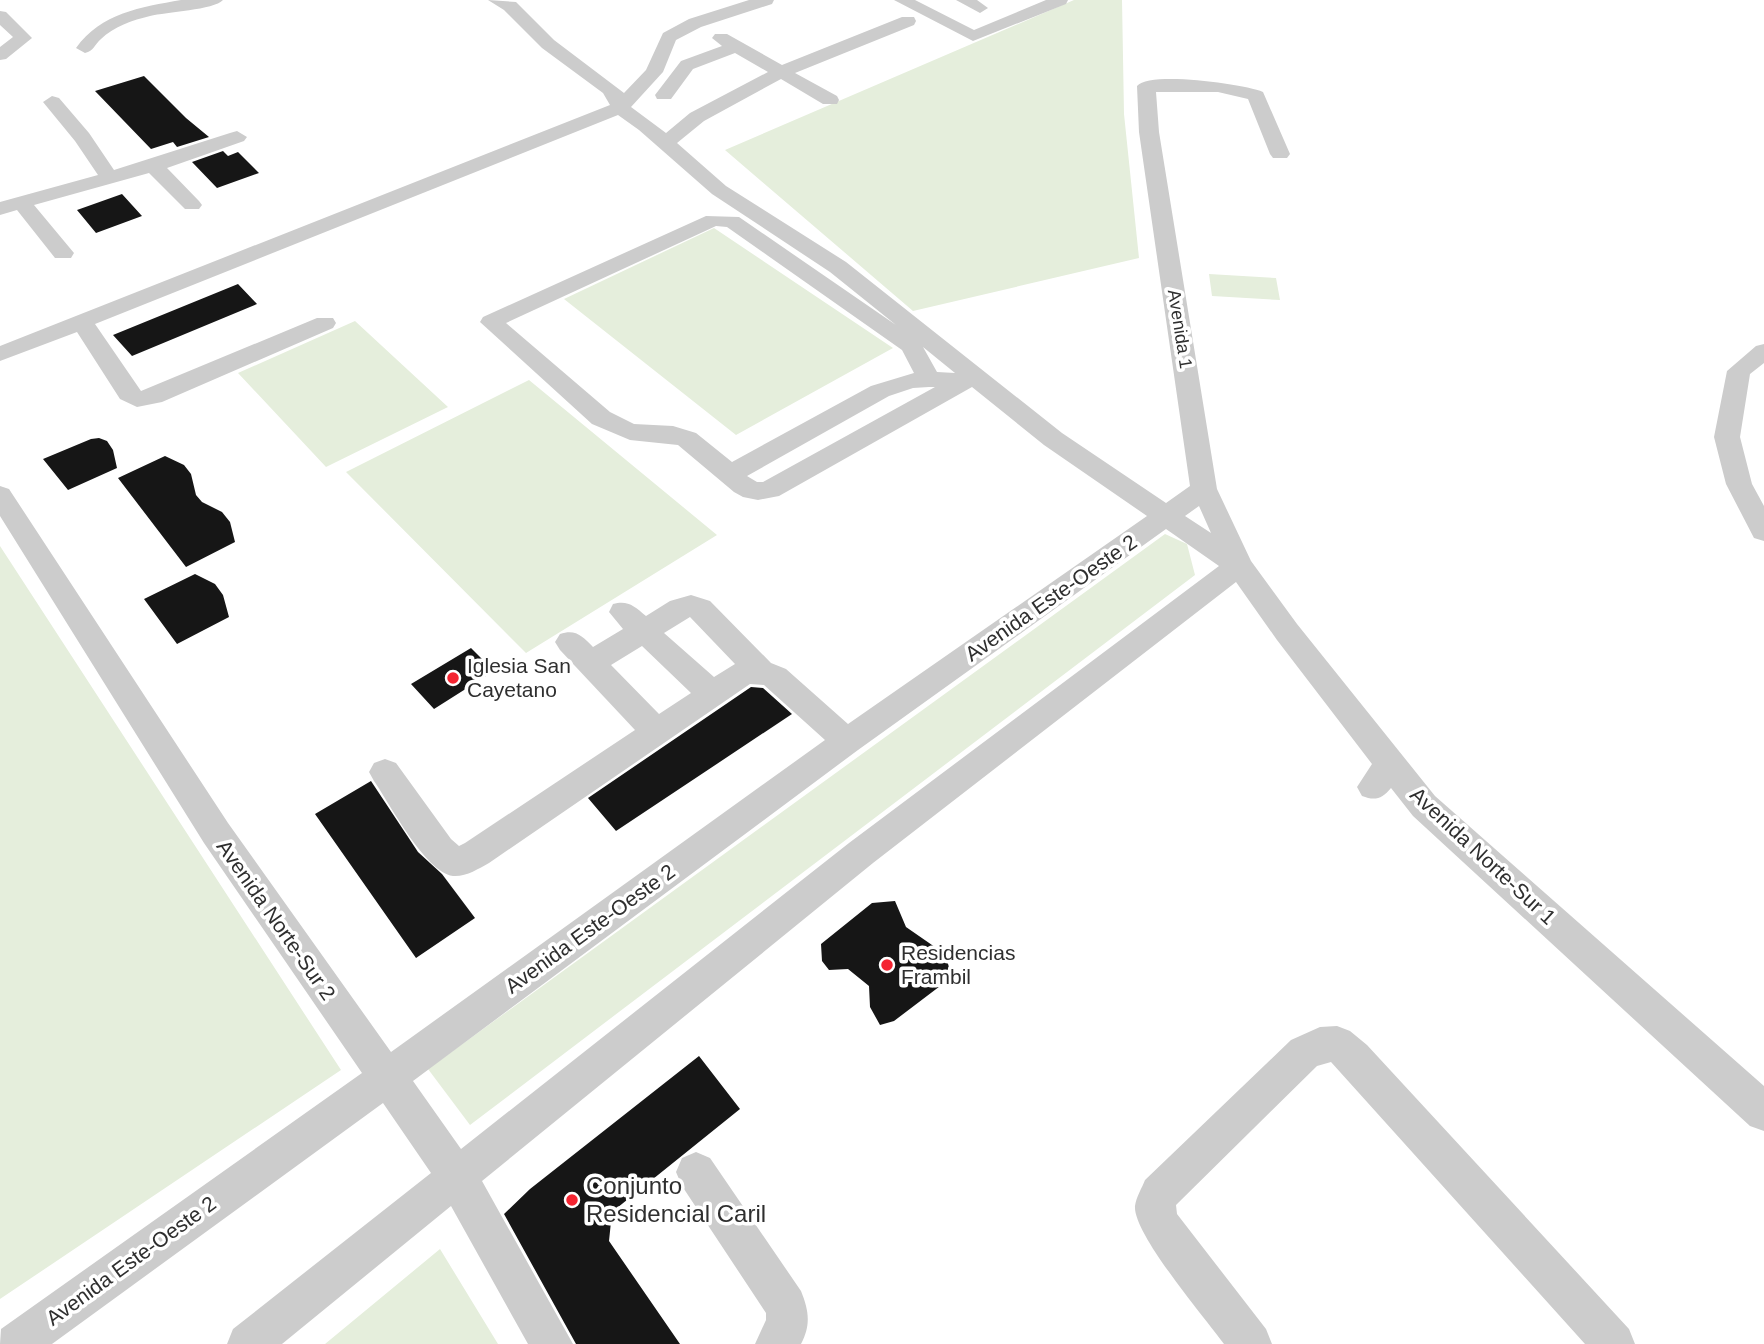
<svg xmlns="http://www.w3.org/2000/svg" width="1764" height="1344" viewBox="0 0 1764 1344" font-family="Arial,sans-serif">
  <rect width="100%" height="100%" fill="#fff"/>
  <path fill="#e5eedc" d="M1074 0H1122L1124 114 1139 258 913 311 725 150Z
    M714 228 893 348 736 435 564 299Z
    M1209 274 1276 278 1280 300 1212 296Z
    M355 321 448 407 326 467 238 373Z
    M529 380 717 535 526 653 346 472Z
    M1165 534 1187 544 1195 575 470 1125 428 1069Z
    M0 546 341 1070 0 1299Z
    M440 1249 498 1344H325Z"/>
  <path fill="#161616" d="M144 76 186 118 209 137 177 147 173 142 151 149 95 91Z
    M223 151 228 156 238 152 259 173 217 188 192 162Z
    M122 194 142 216 96 233 77 210Z
    M238 284 257 304 132 356 113 335Z
    M99 438 107 441 113 450 117 468 68 490 43 459 91 439Z
    M165 456 184 465 191 474 196 495 202 502 222 512 230 522 235 542 186 567 118 478Z
    M195 574 215 584 223 595 229 617 177 644 144 599Z
    M471 648 494 671 434 709 411 684Z
    M751 687 763 688 792 714 616 831 588 798Z
    M371 781 418 852 442 874 475 918 416 958 315 814Z
    M895 901 906 927 945 954 952 977 894 1021 880 1025 870 1007 869 986 848 969 829 970 822 961 821 944 872 903Z
    M699 1056 740 1109 612 1212 609 1241 680 1344H576L504 1214 530 1189Z"/>
  <g fill="none" stroke-linecap="round" stroke-linejoin="round">
    <path fill="#ccc" fill-rule="evenodd" d="M181 0H223C214 10 166 12 150 16 133 20 113 27 101 39 94 45 94 51 85 53L76 48C101 13 141 7 181 0Z
      M488 0 516 2 554 40 624 93 646 70 663 33 689 19 749 0H774L772 4 701 27 676 40 663 72 631 107 666 133 690 113 768 72 735 53 693 69 671 99H657L655 95 681 61 722 46 712 38 715 34H727L782 65 902 17H914L916 21 914 25 795 73 837 96 839 100 837 104H823L781 79 704 121 677 143 726 186 846 262 1062 433 1166 503 1190 486 1139 132 1137 86C1150 71 1243 84 1263 92L1290 154 1287 158H1273L1270 154 1248 99 1218 92H1156L1159 132 1217 489 1251 561 1297 624 1435 796 1764 1086V1131L1750 1126 1413 816 1391 788C1382 799 1375 801 1362 796L1357 787 1372 764 1277 640 1236 582 873 863 482 1181 573 1344H528L451 1206 282 1344H227L233 1329 431 1173 383 1103 52 1344H0L1 1329 362 1073 204 843 0 516V486L9 489 228 823 391 1052 825 740 764 685 750 684 489 863C478 869 466 877 453 876 425 872 390 804 374 781L369 772 374 763 385 759 396 763 451 839 459 846 465 843 635 730 560 650 555 642 560 634C576 629 582 636 593 647L623 629 609 612 613 604C628 600 634 606 646 616L670 601 691 595 710 601 771 663 786 669 848 724 1147 516 1044 445 972 387 779 496 758 500 743 497 734 492 678 445 630 440 592 424 480 322 483 317 706 216 739 217 896 325 830 272 712 194 639 130 618 115 95 324 141 391 317 318H333L336 323 333 328 162 402 137 407 120 399 77 332 0 361V346L610 105 603 93 542 48 504 10ZM716 226 727 227 902 350 914 373 871 386 732 462 696 433 673 426 634 424 610 412 506 323ZM923 347 955 373 937 372ZM929 387H935L763 482H757L747 476 889 396 913 388ZM1199 506 1211 533 1185 516ZM1166 529 1219 566 849 843 461 1149 413 1081 858 750ZM690 617 735 664 714 677 664 633ZM642 646 691 693 659 714 611 665Z
      M894 0H915L974 30 1046 0H1068L1066 4 973 41Z
      M956 0H977L988 8 980 13Z
      M0 11 6 12 32 38 6 59 0 60V47L13 37 0 25Z
      M52 96 59 98 89 133 114 170 230 133 237 131 247 137 244 141 167 168 199 201 202 205 199 209H185L149 173 34 205 74 253 71 258H55L17 210 0 215V202L98 175 75 141 43 102Z
      M1764 344V363L1750 374 1740 437 1752 484 1764 506V541L1754 538 1726 484 1714 437 1727 371 1756 346Z
      M1337 1026 1350 1031 1367 1045 1629 1329 1635 1344H1585L1331 1062 1317 1066 1176 1205 1177 1214 1266 1329 1272 1344H1224C1206 1319 1133 1234 1135 1206 1136 1197 1142 1188 1145 1180L1291 1040 1320 1027Z
      M696 1152 710 1158 801 1291C809 1311 811 1325 801 1344H755L766 1320V1313L682 1186 676 1172 682 1158Z"/>
  </g>
  <g fill="#f42431" stroke="#fff" stroke-width="2.5">
    <circle cx="453" cy="678" r="7"/>
    <circle cx="887" cy="965" r="7"/>
    <circle cx="572" cy="1200" r="7"/>
  </g>
  <g text-anchor="middle" stroke-width="7" stroke-linejoin="round" paint-order="stroke">
    <g font-size="18" fill="#2f2f2f" stroke="#fff">
      <text transform="translate(1180 329) rotate(81)" y="6">Avenida 1</text>
    </g>
    <g font-size="21" fill="#2f2f2f" stroke="#fff">
      <text transform="translate(1051 598) rotate(-35)" y="7">Avenida Este-Oeste 2</text>
      <text transform="translate(1483 856) rotate(43)" y="7">Avenida Norte-Sur 1</text>
      <text transform="translate(276 920) rotate(55)" y="7">Avenida Norte-Sur 2</text>
      <text transform="translate(590 929) rotate(-36)" y="7">Avenida Este-Oeste 2</text>
      <text transform="translate(131 1261) rotate(-36)" y="7">Avenida Este-Oeste 2</text>
    </g>
    <g font-size="21" fill="#2f2f2f" stroke="#fff" text-anchor="start">
      <text x="467" y="673">Iglesia San<tspan x="467" dy="24">Cayetano</tspan></text>
      <text x="901" y="960">Residencias<tspan x="901" dy="24">Frambil</tspan></text>
    </g>
    <g font-size="24" fill="#2f2f2f" stroke="#fff" text-anchor="start">
      <text x="586" y="1194">Conjunto<tspan x="586" dy="28">Residencial Caril</tspan></text>
    </g>
  </g>
</svg>
